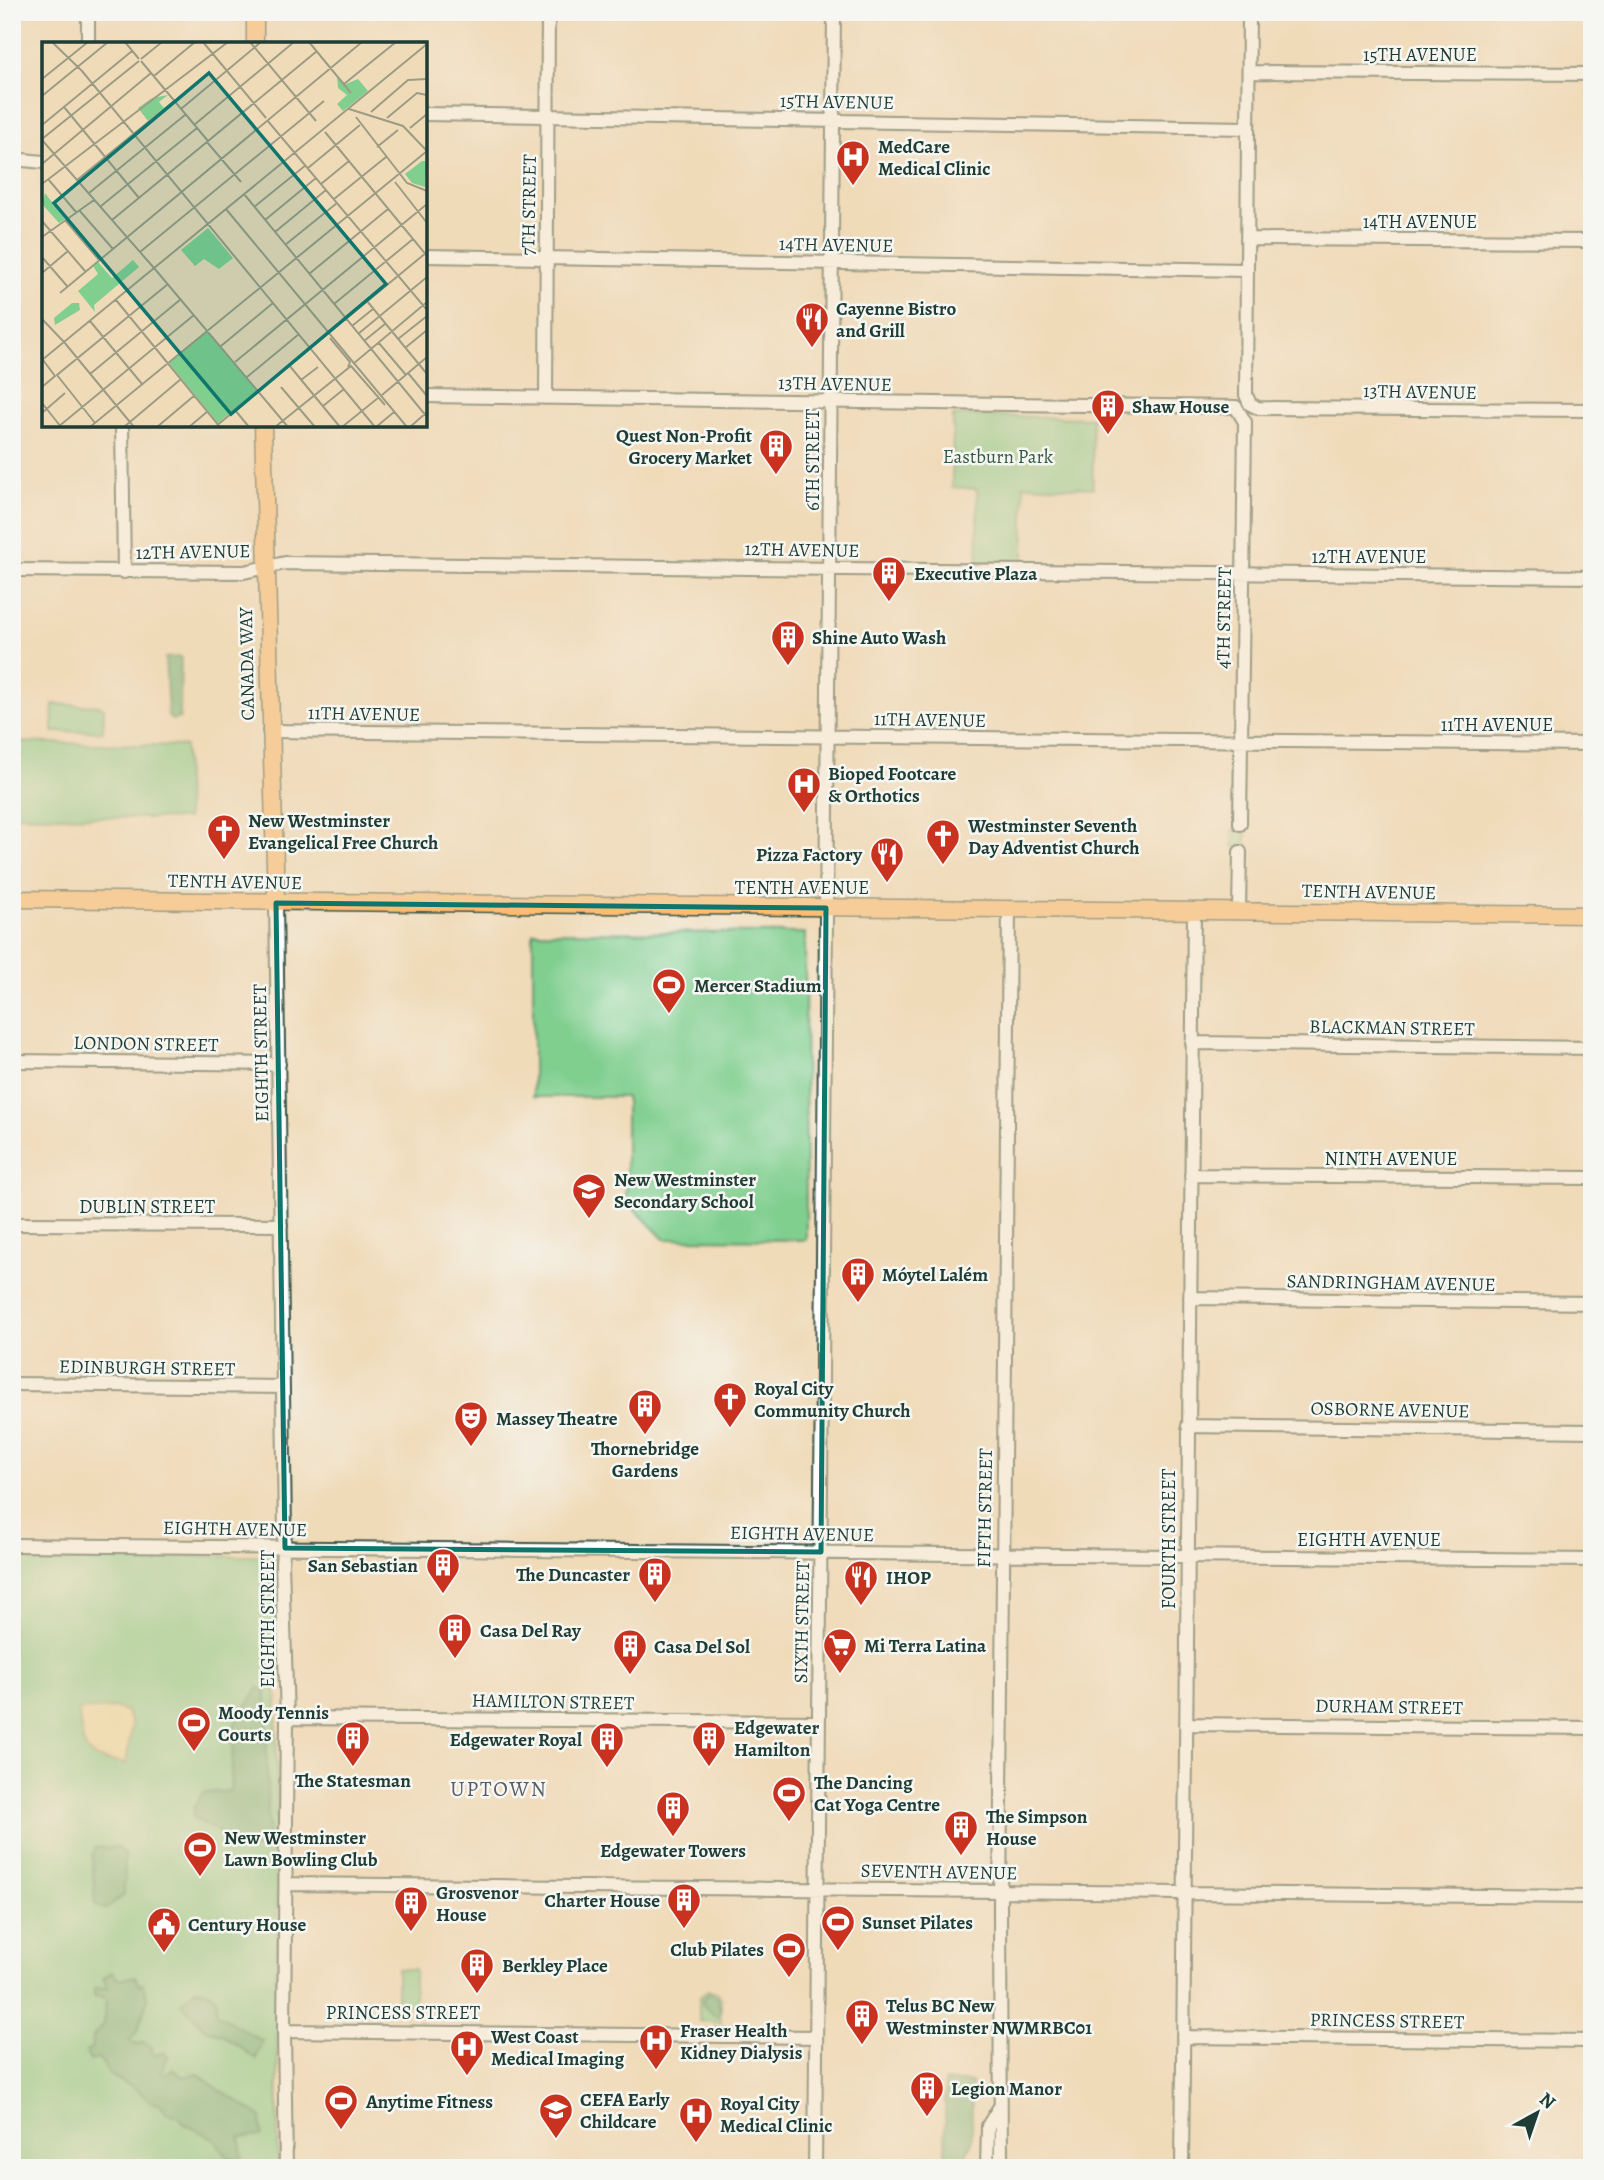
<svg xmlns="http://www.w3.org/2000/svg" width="1604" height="2180" viewBox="0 0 1604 2180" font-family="Alegreya,serif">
  <rect width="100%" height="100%" fill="#f6f6f2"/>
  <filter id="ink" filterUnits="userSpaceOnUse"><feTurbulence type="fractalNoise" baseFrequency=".0143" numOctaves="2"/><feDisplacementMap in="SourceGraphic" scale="14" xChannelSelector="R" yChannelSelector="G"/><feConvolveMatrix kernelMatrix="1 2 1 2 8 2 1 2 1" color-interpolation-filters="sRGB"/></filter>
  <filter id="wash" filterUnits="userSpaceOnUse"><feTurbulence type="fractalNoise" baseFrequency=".00686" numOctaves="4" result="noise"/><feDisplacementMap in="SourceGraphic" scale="28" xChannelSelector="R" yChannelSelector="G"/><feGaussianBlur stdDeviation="1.57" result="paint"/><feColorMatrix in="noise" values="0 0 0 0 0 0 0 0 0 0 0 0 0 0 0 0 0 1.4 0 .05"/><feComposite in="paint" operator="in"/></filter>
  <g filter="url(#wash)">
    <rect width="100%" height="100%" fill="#f0dbb9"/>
    <path fill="#80cf8f" stroke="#508662" stroke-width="2" d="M477 12H498V22H477Z
      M953 415 1092 418 1093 488 1024 485V564L978 563 977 489 952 487Z
      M53 704 101 706 104 709 103 731 53 732Z
      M12 742 185 746 187 819 12 815Z
      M1234 829H1246V847H1233Z
      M533 932 805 933 806 1240 664 1239 626 1200V1097H533Z
      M12 1556H276L278 2168H12Z
      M397 1969H414V2005H397Z
      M708 1990 718 1994 721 2001V2023L699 2021V1998Z"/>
    <path fill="#68b27a" stroke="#447857" stroke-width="2" d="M181 657 180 718 172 720 168 717 165 658Z
      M259 1687 266 1691 268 1831 265 1844 253 1849 239 1850 215 1829 193 1818 194 1807 203 1793 230 1791 235 1723Z
      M118 1847 125 1855 124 1895 105 1909 95 1904 92 1855 96 1848Z
      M112 1972 118 1979 135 1976 139 1986 142 1983 148 1999C141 2013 143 2029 129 2040L136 2045 144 2042 152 2047V2053L157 2055 164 2052 169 2057 165 2060 161 2072 165 2074 172 2069 183 2077 197 2073C217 2091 241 2101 261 2118L262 2136 240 2137 242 2158 227 2157 213 2138 182 2123 178 2116 166 2113 161 2105C146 2103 143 2091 131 2086 124 2082 118 2081 111 2075 105 2070 105 2063 97 2059L90 2061 86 2051 92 2048 93 2037 103 2024 106 2000 104 1997 94 1996V1988H108L103 1978Z
      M195 1989 207 1991 216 1998 217 2014 262 2041 256 2059 223 2035 204 2028 181 2003Z
      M709 1993 717 1998 720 2010 717 2017 703 2005 702 2000Z
      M945 2082H972V2142L962 2164 945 2163Z"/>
    <path fill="#eeda9e" stroke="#868c69" stroke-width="2" d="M117 1708 126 1711 132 1724 126 1764C117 1760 108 1763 99 1759 76 1750 84 1728 78 1710Z"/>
  </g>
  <g filter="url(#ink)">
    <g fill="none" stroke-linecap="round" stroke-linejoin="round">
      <g stroke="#3e5548" stroke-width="16">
        <path id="minor" d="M88 12V44
          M1249 12 1246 395 1250 404 1258 408 1592 410
          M1249 72 1592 74
          M425 114 1248 128
          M12 159 44 162
          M1247 239 1592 241
          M425 256 1246 270
          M425 396 1236 407 1245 422 1240 824
          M546 398 548 12
          M122 425 124 572
          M12 570 244 572 285 563 1592 577
          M269 731 1592 744
          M276 903 285 1532 282 1563 287 1718 284 2031 286 2168
          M1239 911 1240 852
          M1192 1043 1592 1048
          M12 1061 279 1064
          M1191 1175 1592 1178
          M12 1224 281 1225
          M1190 1298 1592 1303
          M12 1384 282 1387
          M1188 1426 1592 1431
          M12 1545 1592 1560
          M287 1718 819 1722
          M1186 1724 1592 1728
          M286 1884 1592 1897
          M284 2031 816 2037
          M1183 2037 1592 2041
          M815 2168 834 12
          M987 2168 988 2126 999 2108
          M1001 2168 1000 1907 1009 909
          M1182 2168 1194 910"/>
      </g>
      <g stroke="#3e5548" stroke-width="19">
        <path id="major" d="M255 12V44
          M263 425 276 903
          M12 899 1592 915"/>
      </g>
      <use href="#minor" stroke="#fff" stroke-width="12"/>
      <use href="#major" stroke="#fdbc6f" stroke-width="16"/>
    </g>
  </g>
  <path d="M0 0H1604V2180H0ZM276 903 826 908 821 1552 285 1548Z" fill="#f0dbb9" fill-opacity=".55" fill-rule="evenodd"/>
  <path fill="none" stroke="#0f766e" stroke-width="5" stroke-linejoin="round" d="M276 903 826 908 821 1552 285 1548Z"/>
  <defs>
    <g id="hospital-pin" transform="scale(1.75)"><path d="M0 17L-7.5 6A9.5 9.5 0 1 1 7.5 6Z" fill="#c8321e" stroke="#f6f6f2"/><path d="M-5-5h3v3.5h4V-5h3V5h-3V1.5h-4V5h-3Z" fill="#fff"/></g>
    <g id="restaurant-pin" transform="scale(1.75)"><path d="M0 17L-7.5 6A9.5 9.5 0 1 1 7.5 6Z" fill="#c8321e" stroke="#f6f6f2"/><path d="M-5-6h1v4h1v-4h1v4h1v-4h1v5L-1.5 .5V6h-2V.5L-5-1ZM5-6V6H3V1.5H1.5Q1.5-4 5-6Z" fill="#fff"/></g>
    <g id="building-pin" transform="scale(1.75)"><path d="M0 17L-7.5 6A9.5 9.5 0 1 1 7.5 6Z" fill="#c8321e" stroke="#f6f6f2"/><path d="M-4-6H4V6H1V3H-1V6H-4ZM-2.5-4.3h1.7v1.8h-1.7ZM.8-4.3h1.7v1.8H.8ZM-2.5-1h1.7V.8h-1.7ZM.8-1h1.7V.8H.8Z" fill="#fff"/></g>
    <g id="church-pin" transform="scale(1.75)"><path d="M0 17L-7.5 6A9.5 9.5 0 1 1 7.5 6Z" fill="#c8321e" stroke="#f6f6f2"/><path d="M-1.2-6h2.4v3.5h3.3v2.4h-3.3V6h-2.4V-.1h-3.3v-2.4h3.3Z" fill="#fff"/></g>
    <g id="stadium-pin" transform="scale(1.75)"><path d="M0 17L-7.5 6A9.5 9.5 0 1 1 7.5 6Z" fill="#c8321e" stroke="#f6f6f2"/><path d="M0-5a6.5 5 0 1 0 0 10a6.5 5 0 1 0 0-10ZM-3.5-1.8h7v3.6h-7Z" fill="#fff"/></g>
    <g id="school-pin" transform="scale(1.75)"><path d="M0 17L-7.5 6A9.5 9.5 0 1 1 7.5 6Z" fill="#c8321e" stroke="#f6f6f2"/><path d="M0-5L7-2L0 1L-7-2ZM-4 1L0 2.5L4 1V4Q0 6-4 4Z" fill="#fff"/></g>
    <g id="theatre-pin" transform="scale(1.75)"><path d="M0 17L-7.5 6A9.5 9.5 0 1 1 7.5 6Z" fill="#c8321e" stroke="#f6f6f2"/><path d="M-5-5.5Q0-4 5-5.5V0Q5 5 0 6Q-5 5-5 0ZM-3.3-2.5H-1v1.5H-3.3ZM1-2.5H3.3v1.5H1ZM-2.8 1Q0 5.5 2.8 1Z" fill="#fff"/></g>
    <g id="supermarket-pin" transform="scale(1.75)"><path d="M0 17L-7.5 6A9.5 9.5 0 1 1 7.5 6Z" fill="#c8321e" stroke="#f6f6f2"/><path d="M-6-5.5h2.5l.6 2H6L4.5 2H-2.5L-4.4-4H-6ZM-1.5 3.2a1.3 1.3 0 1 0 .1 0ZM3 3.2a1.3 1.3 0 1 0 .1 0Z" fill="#fff"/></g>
    <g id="civic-pin" transform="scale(1.75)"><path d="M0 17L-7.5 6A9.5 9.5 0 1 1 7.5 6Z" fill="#c8321e" stroke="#f6f6f2"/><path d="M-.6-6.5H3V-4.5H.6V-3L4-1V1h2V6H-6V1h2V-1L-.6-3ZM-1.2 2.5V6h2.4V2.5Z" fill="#fff"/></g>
  </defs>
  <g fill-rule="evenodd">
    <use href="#hospital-pin" x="853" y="157"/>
    <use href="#restaurant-pin" x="812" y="319"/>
    <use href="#building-pin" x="1108" y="406"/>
    <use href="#building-pin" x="776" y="446"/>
    <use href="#building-pin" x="889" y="573"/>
    <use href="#building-pin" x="788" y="637"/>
    <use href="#hospital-pin" x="804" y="784"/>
    <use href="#church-pin" x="224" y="831"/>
    <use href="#church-pin" x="943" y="836"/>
    <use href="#restaurant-pin" x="887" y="854"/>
    <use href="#stadium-pin" x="669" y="985"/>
    <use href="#school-pin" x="589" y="1190"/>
    <use href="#building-pin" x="858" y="1274"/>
    <use href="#church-pin" x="730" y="1399"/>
    <use href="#building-pin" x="645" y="1406"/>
    <use href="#theatre-pin" x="471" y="1418"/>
    <use href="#building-pin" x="443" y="1565"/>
    <use href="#building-pin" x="655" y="1574"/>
    <use href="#restaurant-pin" x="861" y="1577"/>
    <use href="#building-pin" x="455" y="1630"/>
    <use href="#supermarket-pin" x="840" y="1645"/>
    <use href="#building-pin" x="630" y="1646"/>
    <use href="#stadium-pin" x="194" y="1723"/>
    <use href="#building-pin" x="353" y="1738"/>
    <use href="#building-pin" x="709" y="1738"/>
    <use href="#building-pin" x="607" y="1739"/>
    <use href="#stadium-pin" x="789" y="1793"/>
    <use href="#building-pin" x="673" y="1808"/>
    <use href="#building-pin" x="961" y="1827"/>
    <use href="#stadium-pin" x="200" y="1848"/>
    <use href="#building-pin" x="684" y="1900"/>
    <use href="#building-pin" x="411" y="1903"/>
    <use href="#stadium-pin" x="838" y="1922"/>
    <use href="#civic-pin" x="164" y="1924"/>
    <use href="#stadium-pin" x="789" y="1949"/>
    <use href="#building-pin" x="477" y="1965"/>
    <use href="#building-pin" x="862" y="2016"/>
    <use href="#hospital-pin" x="656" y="2041"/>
    <use href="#hospital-pin" x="467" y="2047"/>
    <use href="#building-pin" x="927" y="2088"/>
    <use href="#stadium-pin" x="341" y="2101"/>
    <use href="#school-pin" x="556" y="2110"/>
    <use href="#hospital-pin" x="696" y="2114"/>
  </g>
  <g text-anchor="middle" stroke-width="5" stroke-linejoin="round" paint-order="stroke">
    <g font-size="19" fill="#1f3d34" stroke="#f6f6f2">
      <text x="1420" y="61">15TH AVENUE</text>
      <text transform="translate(837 101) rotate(1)" y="7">15TH AVENUE</text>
      <text transform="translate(528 205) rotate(-89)" y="7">7TH STREET</text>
      <text x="1420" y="228">14TH AVENUE</text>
      <text transform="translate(836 244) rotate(1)" y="7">14TH AVENUE</text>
      <text transform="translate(835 383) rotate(1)" y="7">13TH AVENUE</text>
      <text transform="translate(1420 391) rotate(1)" y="7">13TH AVENUE</text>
      <text transform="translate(812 460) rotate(-90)" y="7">6TH STREET</text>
      <text transform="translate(802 549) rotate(1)" y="7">12TH AVENUE</text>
      <text transform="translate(193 551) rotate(-1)" y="7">12TH AVENUE</text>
      <text x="1369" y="563">12TH AVENUE</text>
      <text transform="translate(1223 618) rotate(-89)" y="7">4TH STREET</text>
      <text transform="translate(246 664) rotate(-91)" y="7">CANADA WAY</text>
      <text transform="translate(364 713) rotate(1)" y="7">11TH AVENUE</text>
      <text transform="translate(930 719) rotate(1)" y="7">11TH AVENUE</text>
      <text x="1497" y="731">11TH AVENUE</text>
      <text transform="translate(235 881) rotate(1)" y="7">TENTH AVENUE</text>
      <text x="802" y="894">TENTH AVENUE</text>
      <text transform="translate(1369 891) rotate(1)" y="7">TENTH AVENUE</text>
      <text transform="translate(1392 1027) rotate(1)" y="7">BLACKMAN STREET</text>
      <text transform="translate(146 1043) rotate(1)" y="7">LONDON STREET</text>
      <text transform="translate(260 1053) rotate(-91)" y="7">EIGHTH STREET</text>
      <text x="1391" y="1165">NINTH AVENUE</text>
      <text x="147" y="1213">DUBLIN STREET</text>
      <text transform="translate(1391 1282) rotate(1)" y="7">SANDRINGHAM AVENUE</text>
      <text transform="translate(147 1367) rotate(1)" y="7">EDINBURGH STREET</text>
      <text transform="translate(1390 1409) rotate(1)" y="7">OSBORNE AVENUE</text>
      <text transform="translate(984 1508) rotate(-89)" y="7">FIFTH STREET</text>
      <text transform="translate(235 1528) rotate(1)" y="7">EIGHTH AVENUE</text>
      <text transform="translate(802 1533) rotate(1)" y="7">EIGHTH AVENUE</text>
      <text transform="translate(1168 1539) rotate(-90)" y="7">FOURTH STREET</text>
      <text x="1369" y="1546">EIGHTH AVENUE</text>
      <text transform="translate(267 1619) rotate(-90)" y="7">EIGHTH STREET</text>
      <text transform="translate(801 1622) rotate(-89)" y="7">SIXTH STREET</text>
      <text transform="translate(553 1701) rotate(1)" y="7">HAMILTON STREET</text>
      <text transform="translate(1389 1706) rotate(1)" y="7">DURHAM STREET</text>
      <text transform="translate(939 1871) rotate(1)" y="7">SEVENTH AVENUE</text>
      <text x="403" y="2019">PRINCESS STREET</text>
      <text transform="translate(1387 2020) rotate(1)" y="7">PRINCESS STREET</text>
    </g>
    <g font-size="19" font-weight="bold" fill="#1f3d34" stroke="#f6f6f2" text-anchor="start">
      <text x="878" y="153">MedCare<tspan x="878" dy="22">Medical Clinic</tspan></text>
      <text x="836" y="315">Cayenne Bistro<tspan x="836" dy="22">and Grill</tspan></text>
      <text x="1132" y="413">Shaw House</text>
      <text x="752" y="442" text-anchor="end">Quest Non-Profit<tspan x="752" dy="22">Grocery Market</tspan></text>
      <text x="914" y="580">Executive Plaza</text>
      <text x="812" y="644">Shine Auto Wash</text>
      <text x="828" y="780">Bioped Footcare<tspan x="828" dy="22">&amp; Orthotics</tspan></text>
      <text x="248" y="827">New Westminster<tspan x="248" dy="22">Evangelical Free Church</tspan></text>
      <text x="968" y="832">Westminster Seventh<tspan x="968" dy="22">Day Adventist Church</tspan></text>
      <text x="862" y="861" text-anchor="end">Pizza Factory</text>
      <text x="694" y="992">Mercer Stadium</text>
      <text x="614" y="1186">New Westminster<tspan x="614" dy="22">Secondary School</tspan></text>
      <text x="882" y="1281">Móytel Lalém</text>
      <text x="754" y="1395">Royal City<tspan x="754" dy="22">Community Church</tspan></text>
      <text x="496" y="1425">Massey Theatre</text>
      <text x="645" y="1455" text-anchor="middle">Thornebridge<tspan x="645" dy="22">Gardens</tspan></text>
      <text x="418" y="1572" text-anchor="end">San Sebastian</text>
      <text x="630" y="1581" text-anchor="end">The Duncaster</text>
      <text x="886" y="1584">IHOP</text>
      <text x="480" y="1637">Casa Del Ray</text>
      <text x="864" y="1652">Mi Terra Latina</text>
      <text x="654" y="1653">Casa Del Sol</text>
      <text x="218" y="1719">Moody Tennis<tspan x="218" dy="22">Courts</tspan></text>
      <text x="734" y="1734">Edgewater<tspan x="734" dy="22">Hamilton</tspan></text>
      <text x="582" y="1746" text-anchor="end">Edgewater Royal</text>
      <text x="353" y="1787" text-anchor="middle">The Statesman</text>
      <text x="814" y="1789">The Dancing<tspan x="814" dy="22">Cat Yoga Centre</tspan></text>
      <text x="986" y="1823">The Simpson<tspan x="986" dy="22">House</tspan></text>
      <text x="224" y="1844">New Westminster<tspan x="224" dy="22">Lawn Bowling Club</tspan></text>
      <text x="673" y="1857" text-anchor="middle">Edgewater Towers</text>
      <text x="436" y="1899">Grosvenor<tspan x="436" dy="22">House</tspan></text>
      <text x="660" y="1907" text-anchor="end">Charter House</text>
      <text x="862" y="1929">Sunset Pilates</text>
      <text x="188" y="1931">Century House</text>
      <text x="764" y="1956" text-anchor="end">Club Pilates</text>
      <text x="502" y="1972">Berkley Place</text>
      <text x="886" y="2012">Telus BC New<tspan x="886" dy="22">Westminster NWMRBC01</tspan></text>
      <text x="680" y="2037">Fraser Health<tspan x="680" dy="22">Kidney Dialysis</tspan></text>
      <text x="491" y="2043">West Coast<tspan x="491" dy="22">Medical Imaging</tspan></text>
      <text x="951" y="2095">Legion Manor</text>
      <text x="580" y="2106">CEFA Early<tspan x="580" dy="22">Childcare</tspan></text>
      <text x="366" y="2108">Anytime Fitness</text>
      <text x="720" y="2110">Royal City<tspan x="720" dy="22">Medical Clinic</tspan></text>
    </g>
    <g font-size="19" fill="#325a46" stroke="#f6f6f2">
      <text x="998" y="463">Eastburn Park</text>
    </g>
    <g font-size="21" letter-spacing="2" fill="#595c64" stroke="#f6f6f2">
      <text x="499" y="1796">UPTOWN</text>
    </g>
  </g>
  <g transform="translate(42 42)">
    <rect width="385" height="385" fill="#f0dbb9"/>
    <path d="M295 34 304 42 316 37 326 49 301 69 295 62 305 53 296 46ZM126 53 117 60 122 66 106 79 96 66 110 56ZM380 119H385L383 145 370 141 363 132ZM3 151 23 177 17 181 0 162ZM166 186 191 216 177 227 162 217 153 224 139 208ZM91 218 97 225 52 263 53 270 36 249 56 232 51 224 56 220 70 236ZM30 261H37L38 268 13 283 12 276ZM165 289 215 349 176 381 127 321Z" fill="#80cf8f"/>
    <path fill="none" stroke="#9c9c84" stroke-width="2" d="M10 0 40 29 333 385M83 0 97 17M161 0 224 76M208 0 274 79M267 0 309 51M99 17 120 0M99 19 166 99 275 9M112 34 153 0M0 37 46 0M302 42 354 0M0 54 66 0M22 65 97 156M139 67 219 0M307 67 361 84 385 109M329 70 366 38 385 37M314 75 365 141 385 149M345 76 375 51 385 53M225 78 385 268M0 83 90 9M152 83 252 0M368 86 385 72M283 90 385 214M0 97 97 19M0 98 112 226M335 105 356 88M0 122 109 31M266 126 318 83M6 137 34 170M35 138 132 59M353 140 385 181M0 142 186 0M279 142 307 119M47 151 143 73M202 152 385 375M292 157 344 115M59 164 155 86M212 165 264 123M184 167 365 385M37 168 71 207M23 178 57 218M70 178 165 100 199 140M223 178 274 136M0 179 43 229M233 190 284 148M0 195 52 158M243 203 295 161M98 210 282 59M0 215 25 244M112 226 246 385M0 231 26 209M267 232 346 167M18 251 320 0M74 258 178 385M325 259 385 332M292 262 371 197M0 277 22 300M48 279 100 342M310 284 331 267M316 292 385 235M288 296 308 320 306 325M356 297 385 274M322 299 343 282M22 300 92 385M336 300 364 333M179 304 231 261M363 306 385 288M0 318 385 2M193 320 385 162M311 322 385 260M247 323 298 385M366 331 385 354M48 332 139 257M205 335 257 292M259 338 276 325M0 345 13 334 1 318M239 345 273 385M340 353 385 315M0 361 19 385M281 364 302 347M193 368 207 385M0 371 23 351M53 381 15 333 126 242M16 385 152 273M48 385 385 109M82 385 139 337M115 385 153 353M147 385 166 369M173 385 385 210M233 385 309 324 343 363M300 385 336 356M334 385 352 370M368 385 385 370"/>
    <path fill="#0f766e" fill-opacity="0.15" stroke="#0f766e" stroke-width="3.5" d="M167 31 344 242 189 372 12 161Z"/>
    <rect width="385" height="385" fill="none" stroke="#1f3d34" stroke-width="3.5"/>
  </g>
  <rect width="1604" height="2180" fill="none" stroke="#f6f6f2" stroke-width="42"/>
  <g transform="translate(1537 2113) rotate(40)" stroke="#f6f6f2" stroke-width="5" paint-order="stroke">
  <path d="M0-5L12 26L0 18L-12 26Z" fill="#1f3d34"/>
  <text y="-10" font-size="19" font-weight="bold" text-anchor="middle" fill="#1f3d34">N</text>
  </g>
</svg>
